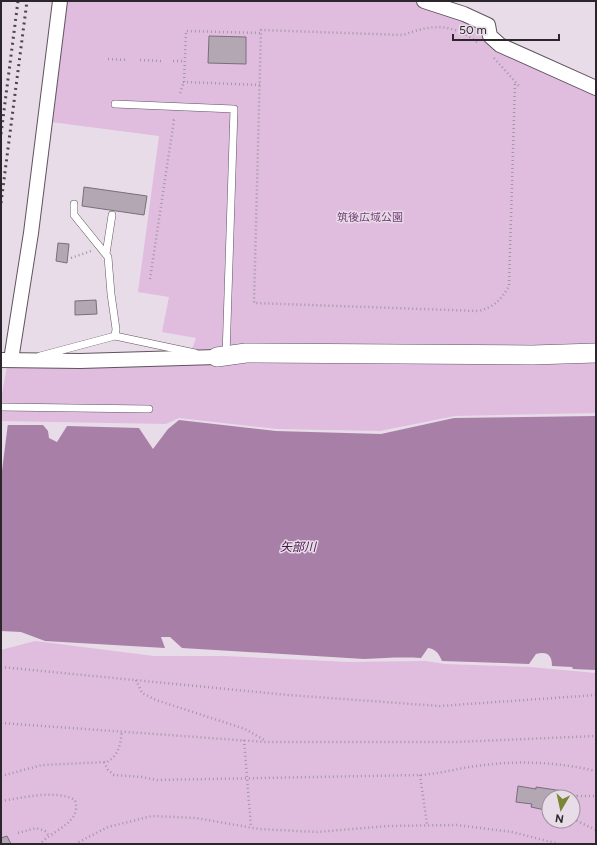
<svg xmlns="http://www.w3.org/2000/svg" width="597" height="845" viewBox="0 0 597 845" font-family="Figtree,'Noto Sans JP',sans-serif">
  <rect width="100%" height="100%" fill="#e8dce8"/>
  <path fill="#e0bcdf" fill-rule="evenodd" d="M66 1H415L480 25 489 43 596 92V413L455 416 380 431 277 429 179 418 166 424 1 421V400L7 366 187 364 196 338 162 332 169 297 138 292 159 136 51 122Z
    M35 641 154 656H224L348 662 426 661 445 664 530 667 596 673V844H1V650ZM549 797H573V821H549Z"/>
  <path fill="#a87fa7" d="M596 416V670L573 669 572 667 552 666C552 655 547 651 536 654L529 664 442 661C439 654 436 649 428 648L421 658C402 657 384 658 364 659L182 648 170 637H161L165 648 45 641 21 632 1 631V425H43L48 431 49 438 57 442 67 426 139 428 153 449 168 429 179 420 276 431 381 434 454 418Z"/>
  <path fill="#e8dce8" d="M1 423H8L1 479Z"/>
  <path fill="#b3a7b3" stroke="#796e79" d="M209 36 246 37V64L208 63Z
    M84 187 147 196 144 215 82 206Z
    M58 243 69 244 67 263 56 261Z
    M96 300 97 314 75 315V301Z
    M518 786 536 789V787L563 791 562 797H549V805L546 804 545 810 531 807 532 804 516 802Z
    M7 836 11 844H1V838Z"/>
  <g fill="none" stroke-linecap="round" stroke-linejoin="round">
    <g stroke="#5f545e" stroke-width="8">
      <path id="lane" d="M115 104 234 109 226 356
        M106 254 112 215
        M115 336 195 353
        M40 356 115 336 116 329 111 294 108 257 74 215V204
        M1 407 149 409"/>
    </g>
    <g stroke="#5f545e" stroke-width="16">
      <path id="street" d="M424 1 464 14 488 25 490 36 500 45 596 88
        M1 360 80 361 217 357
        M11 360 31 233 60 1"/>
    </g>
    <g stroke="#5f545e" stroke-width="20">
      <path id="secondary" d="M217 357 246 353 532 355 596 353"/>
    </g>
    <path stroke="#a198a1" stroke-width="2.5" stroke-dasharray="1 3" stroke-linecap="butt" d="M477 42C450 23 434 24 403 35L261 30 254 303 478 311C493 308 502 299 509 286L515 82
      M494 58 519 86
      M108 59 128 60
      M140 60 162 61
      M173 61H185
      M260 85 184 82 186 31 261 33
      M180 93 184 82
      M71 258 91 251
      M150 279 174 120 177 119
      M1 667 288 695 440 706 596 695
      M136 680 142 693 156 700 245 729 266 741
      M1 723 266 742H455L596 736
      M244 740 251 827
      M104 762 108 770 114 775 142 777 157 780 420 775C440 774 458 768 477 766 517 760 557 762 596 771
      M420 775 427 824
      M1 776 42 765 107 762C119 755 120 745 122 732
      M1 801C23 798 55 789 75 800 82 823 54 829 40 844
      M573 803 577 796H596
      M573 819 596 830
      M18 833 36 828 45 831 48 835
      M75 844 108 827 152 816 196 818 259 829 317 832 388 826 457 825 512 832 559 844"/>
    <use href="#lane" stroke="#fff" stroke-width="7"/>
    <use href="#street" stroke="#fff" stroke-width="14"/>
    <use href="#secondary" stroke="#fff" stroke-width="19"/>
    <path stroke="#4d464d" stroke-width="3" stroke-dasharray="2 4" stroke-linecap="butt" d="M1 134 18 1
      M1 203 27 1"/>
  </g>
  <g text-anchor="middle" stroke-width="3" stroke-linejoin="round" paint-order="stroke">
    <g font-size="11" fill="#764076" stroke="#e8dce8">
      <text x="370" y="221">筑後広域公園</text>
    </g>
    <g font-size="12" font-style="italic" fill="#4a174b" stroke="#e8dce8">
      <text x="298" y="551">矢部川</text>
    </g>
  </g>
  <rect width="597" height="845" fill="none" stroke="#2b262b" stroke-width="4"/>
  <g transform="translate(561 809) rotate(189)"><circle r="19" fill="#e8dce8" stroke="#9c939c"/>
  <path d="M0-3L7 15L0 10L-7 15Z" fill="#798634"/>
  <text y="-6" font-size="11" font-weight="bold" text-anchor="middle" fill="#2b262b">N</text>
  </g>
  <path d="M453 34v6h106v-6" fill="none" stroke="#2b262b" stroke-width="2"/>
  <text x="459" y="34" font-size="12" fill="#2b262b" stroke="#e8dce8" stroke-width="3" paint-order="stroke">50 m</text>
</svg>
